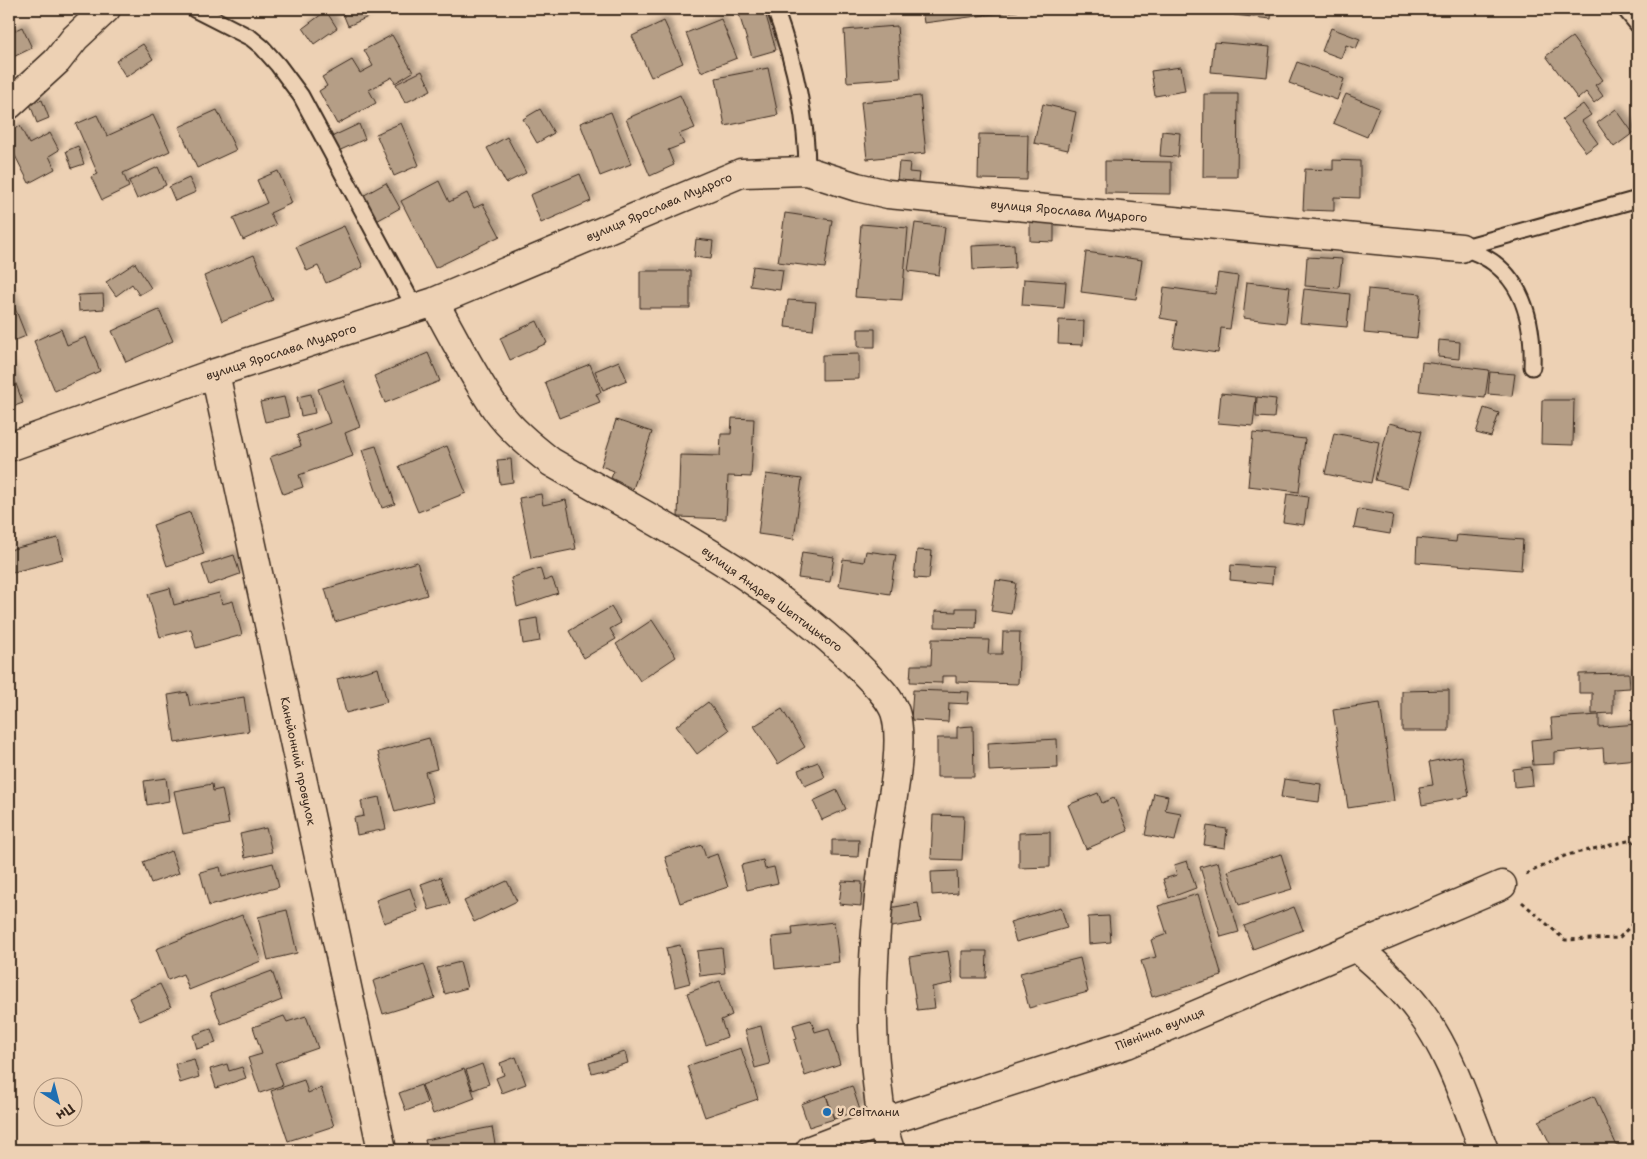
<svg xmlns="http://www.w3.org/2000/svg" width="1647" height="1159" viewBox="0 0 1647 1159" font-family="'Shantell Sans',sans-serif">
  <defs>
    <filter id="shadow"><feDropShadow dx="4.5" dy="-4.5" stdDeviation="2.5" flood-color="#0004"/></filter>
  </defs>
  <rect width="100%" height="100%" fill="#edd1b4"/>
  <filter id="ink" filterUnits="userSpaceOnUse"><feTurbulence type="fractalNoise" baseFrequency=".02" numOctaves="2"/><feDisplacementMap in="SourceGraphic" scale="10" xChannelSelector="R" yChannelSelector="G"/><feConvolveMatrix kernelMatrix="1 2 1 2 8 2 1 2 1" color-interpolation-filters="sRGB"/></filter>
  <g filter="url(#ink)">
    <path fill="#b59e86" stroke="#3b2a1e" filter="url(#shadow)" d="M341 9H386L348 26Z
      M757 9H764L776 50 752 57 739 14Z
      M922 9H984L985 15 924 23Z
      M985 9H1018V11L986 15Z
      M1235 9H1272L1271 19 1234 15Z
      M326 11 337 28 314 44 303 28Z
      M721 19 737 58 701 72 686 33Z
      M664 21 683 63 651 77 632 36Z
      M897 26 901 78 847 82 844 30Z
      M22 27 32 48 9 59V33Z
      M1331 28 1360 39 1356 49 1346 45 1341 58 1322 51Z
      M392 35 413 72 395 83 392 77 369 90 376 103 337 124 319 91 327 86 322 77 352 60 360 73 373 66 364 50Z
      M1572 37 1603 80 1595 85 1603 96 1594 103 1586 92 1578 99 1546 56Z
      M1214 42 1270 47 1267 77 1211 72Z
      M143 44 153 59 126 77 116 61Z
      M1297 62 1344 79 1337 100 1289 83Z
      M1181 67 1185 91 1155 96 1151 71Z
      M768 68 778 115 725 126 716 78Z
      M422 71 431 90 405 103 396 84Z
      M1204 94H1238L1237 177H1203Z
      M1346 94 1379 108 1367 137 1333 123Z
      M680 95 695 128 679 134 684 144 668 150 674 165 650 176 626 119Z
      M920 96 926 153 867 159 861 102Z
      M42 100 49 118 37 123 30 104Z
      M1043 104 1076 112 1068 150 1034 143Z
      M1583 104 1591 115 1582 121 1598 143 1586 152 1562 119Z
      M540 109 554 133 537 143 523 119Z
      M1616 109 1633 133 1614 147 1597 123Z
      M217 110 236 150 197 168 179 127Z
      M611 112 631 164 600 176 580 123Z
      M97 115 107 136 153 115 170 151 123 173 129 187 102 200 91 177 98 174 76 124Z
      M401 123 419 165 394 176 376 134Z
      M359 124 365 139 334 153 327 139Z
      M20 126 29 144 50 133 59 150 49 156 55 169 29 183 9 144V132Z
      M1162 131 1180 133 1178 157 1160 156Z
      M979 134 1028 135 1027 180 978 179Z
      M507 137 526 173 506 183 487 148Z
      M78 146 84 164 72 168 66 151Z
      M1333 160 1360 161V198L1334 197V211L1303 210 1305 169 1333 170Z
      M1105 161 1171 162V194L1105 193Z
      M899 162 910 163 909 172 919 173 918 182 897 180Z
      M158 167 166 185 137 199 129 181Z
      M278 171 292 203 270 213 276 225 243 240 233 218 267 203 257 180Z
      M580 174 591 201 541 223 530 195Z
      M189 178 196 192 175 201 169 187Z
      M439 181 449 202 467 193 474 208 483 204 500 236 435 268 401 201Z
      M386 183 400 208 373 223 359 198Z
      M785 213 832 220 825 268 778 262Z
      M1030 222H1054V242L1030 241Z
      M915 223 945 227 939 275 908 271Z
      M861 224 908 228 902 300 855 297Z
      M344 226 363 267 326 283 318 266 307 271 296 247Z
      M696 239 713 241 711 259 694 257Z
      M1014 244 1015 268 973 270 972 246Z
      M1086 252 1142 260 1136 299 1081 292Z
      M254 255 273 300 222 321 204 276Z
      M1307 257 1342 259 1339 288 1305 286Z
      M135 263 151 288 139 295 132 284 116 296 106 282Z
      M753 266 783 270 780 290 750 286Z
      M640 271H690V308H640Z
      M1218 273 1238 276 1230 329 1221 328 1218 353 1173 347 1177 321 1160 318 1164 287 1215 294Z
      M1024 279 1066 282 1064 308 1022 305Z
      M1247 282 1290 287 1286 323 1243 318Z
      M1304 289 1350 294 1347 327 1300 323Z
      M1368 289 1421 294 1417 338 1364 333Z
      M9 293 26 336 9 343Z
      M103 294 104 309 79 311 78 295Z
      M788 300 816 302 813 330 785 327Z
      M159 310 173 341 126 362 112 331Z
      M1059 320 1084 321 1083 345 1058 344Z
      M537 321 547 343 510 360 500 338Z
      M61 329 67 345 86 337 100 371 55 391 34 341Z
      M858 329H875V347H858Z
      M1439 340 1460 342 1459 359 1438 357Z
      M428 353 440 381 385 403 374 376Z
      M859 354V379L822 380V355Z
      M619 361 627 380 603 390 595 371Z
      M1422 362 1489 370 1485 398 1419 391Z
      M590 364 601 392 596 394 600 402 559 418 545 382Z
      M9 365 23 403 9 408Z
      M1490 372 1515 374 1512 396 1488 394Z
      M343 380 360 427 345 433 353 456 299 475 303 487 283 494 270 457 301 446 297 435 330 423 318 389Z
      M1221 393 1256 397 1253 426 1218 423Z
      M311 394 315 413 301 416 297 397Z
      M284 397 289 417 265 422 260 402Z
      M1257 397 1276 399 1274 418 1256 417Z
      M1542 400H1574L1573 445 1541 444Z
      M1484 408 1499 413 1491 437 1476 433Z
      M732 418 754 419 751 477 728 476 726 519 678 517 680 455 720 456 721 434H731Z
      M616 420 652 432 633 489 611 478 614 471 601 466Z
      M1389 423 1422 431 1408 488 1375 480Z
      M1253 433 1305 439 1299 492 1248 486Z
      M1334 433 1379 442 1371 483 1325 474Z
      M376 446 395 504 382 508 362 450Z
      M447 446 466 493 418 512 399 466Z
      M511 459 513 482 500 484 497 460Z
      M766 474 802 479 794 539 758 534Z
      M541 494 543 505 566 500 576 549 531 558 519 498Z
      M1287 494 1308 497 1304 525 1283 522Z
      M1358 509 1393 515 1390 534 1354 528Z
      M190 512 204 554 167 566 153 525Z
      M1457 535 1523 540 1521 570 1416 562 1417 538 1456 542Z
      M58 538 63 559 10 573 9 550Z
      M917 550 932 551 929 579 914 578Z
      M866 551 896 555 890 594 839 586 843 559 864 562Z
      M802 552 834 557 830 582 798 578Z
      M234 555 240 574 209 585 202 565Z
      M417 562 427 595 335 622 325 589Z
      M1231 565 1273 568 1272 584 1230 580Z
      M540 568 544 581 552 578 558 593 517 607 511 578Z
      M996 580 1016 583 1011 614 991 611Z
      M170 588 174 605 219 593 222 604 233 601 242 635 196 648 191 629 160 637 148 594Z
      M611 607 621 623 610 629 616 639 584 658 569 631Z
      M956 608H977L976 628 935 627V611L956 612Z
      M537 618 540 641 523 644 520 621Z
      M652 620 676 657 640 681 616 644Z
      M1003 632H1020L1018 684 956 682V676H942V683L910 682 911 665H931L932 639 989 640 988 654H1002Z
      M378 668 387 702 346 713 337 679Z
      M1629 673 1630 688 1613 689V713L1592 714V693H1579V674Z
      M913 690 969 692 968 704 949 703 948 722 911 720Z
      M1449 690V731H1402V691Z
      M187 692 190 706 244 697 249 731 175 743 168 695Z
      M708 702 729 730 697 754 676 726Z
      M1380 703 1394 801 1348 808 1333 710Z
      M782 709 805 747 778 764 754 726Z
      M1599 715V727L1638 724V759L1604 762 1603 748 1554 752V764L1533 765 1531 740 1553 738 1551 718Z
      M973 726 974 777H937V738H957V727Z
      M429 738 437 769 425 772 433 802 395 812 378 752Z
      M1057 739 1058 768 989 771 988 743Z
      M1462 756 1469 796 1422 805 1419 787 1433 785 1429 762Z
      M818 762 825 777 805 786 798 770Z
      M1531 767 1533 785 1514 787 1513 769Z
      M166 778 169 801 147 805 144 781Z
      M1284 779 1321 784 1319 802 1281 797Z
      M212 784 213 791 222 789 229 824 183 834 174 791Z
      M837 790 846 809 822 820 813 801Z
      M1098 793 1102 803 1114 798 1128 831 1086 849 1068 805Z
      M1154 793 1168 796 1165 810 1181 813 1175 841 1145 835Z
      M379 797 386 829 357 835 354 818 364 816 361 801Z
      M933 815 964 816 962 860 931 859Z
      M1207 826 1227 829 1225 848 1204 845Z
      M266 828 272 852 245 858 240 834Z
      M1050 832V867L1019 868V833Z
      M832 840H859L858 857 832 856Z
      M702 845 706 858 717 854 728 887 680 903 665 857Z
      M171 851 179 873 151 883 143 862Z
      M1281 854 1292 889 1239 905 1228 871Z
      M763 860 765 869 774 867 778 883 747 890 741 865Z
      M1187 861 1196 888 1169 898 1163 879 1177 875 1174 865Z
      M1218 862 1239 932 1221 937 1200 867Z
      M273 863 279 887 209 906 200 872 220 867 222 876Z
      M957 871 958 893 932 895 931 872Z
      M441 877 450 904 429 910 421 884Z
      M507 881 517 901 474 922 464 901Z
      M842 881 862 882 861 906 839 904Z
      M410 888 418 911 384 923 376 900Z
      M1198 894 1222 976 1152 997 1141 961 1156 957 1151 940 1167 934 1158 906Z
      M918 903 921 922 892 927 889 908Z
      M1061 907 1067 928 1016 942 1010 922Z
      M1294 907 1303 930 1253 949 1244 926Z
      M287 910 297 953 268 960 258 917Z
      M242 915 261 961 189 990 183 974 168 980 156 949Z
      M1109 916 1111 942 1089 944 1088 917Z
      M834 922 839 962 775 969 772 937 793 935 792 927Z
      M680 945 690 983 675 987 666 948Z
      M722 948 725 973 700 976 697 951Z
      M948 951 953 983 932 987 935 1008 917 1010 909 957Z
      M962 951H987L986 978H962Z
      M1080 958 1088 992 1029 1008 1020 973Z
      M460 962 467 988 445 994 437 968Z
      M424 964 435 998 383 1014 373 981Z
      M272 971 282 1000 221 1024 210 994Z
      M720 981 732 1015 721 1020 727 1037 706 1045 687 993Z
      M160 984 171 1007 140 1021 129 998Z
      M284 1016 287 1022 306 1016 318 1048 275 1063 283 1085 260 1093 248 1058 262 1054 253 1027Z
      M811 1020 815 1032 829 1028 840 1064 805 1076 794 1040 797 1039 793 1025Z
      M761 1026 770 1064 755 1068 745 1030Z
      M211 1029 216 1043 197 1049 193 1035Z
      M741 1048 758 1099 705 1117 687 1066Z
      M625 1052 628 1063 592 1073 589 1063Z
      M516 1057 526 1084 502 1093 496 1078 504 1075 500 1063Z
      M194 1059 199 1077 180 1083 175 1064Z
      M227 1064 229 1071 242 1067 246 1078 216 1088 210 1069Z
      M482 1064 489 1084 473 1090 466 1070Z
      M464 1069 475 1098 433 1114 422 1085Z
      M304 1080 308 1093 321 1088 334 1126 288 1141 271 1091Z
      M421 1085 427 1103 406 1111 399 1093Z
      M852 1086 860 1110 834 1119 826 1095Z
      M826 1095 834 1119 809 1127 801 1104Z
      M1594 1096 1617 1146 1607 1150H1553L1539 1121Z
      M492 1127 496 1150H427L425 1140Z"/>
    <g fill="none" stroke-linecap="round" stroke-linejoin="round">
      <g stroke="#3b2a1e" stroke-width="19">
        <path id="service" d="M194 9 251 38 262 47 278 65 301 96 415 308
          M775 9C794 61 807 116 807 171
          M1625 9 1638 25
          M1461 248 1638 199
          M1462 248C1518 263 1534 313 1532 367"/>
      </g>
      <g stroke="#3b2a1e" stroke-width="31">
        <path id="minor" d="M9 105 57 61 75 38 106 9
          M434 302C454 338 473 376 496 409 511 430 531 446 551 462 659 524 775 581 863 671 874 683 889 696 895 712 905 743 891 805 886 838 876 916 868 995 876 1073 879 1100 881 1125 890 1150
          M215 373 382 1150
          M9 447 215 373 434 302 741 173 807 171 857 187 888 194 1461 248
          M1356 947C1380 967 1402 987 1420 1012 1450 1052 1466 1104 1484 1150
          M810 1150 881 1123 1127 1044 1502 885"/>
      </g>
      <path stroke="#3b2a1e" stroke-width="3" stroke-dasharray="4 4" stroke-linecap="butt" d="M1526 874 1567 855 1632 840 1638 849
        M1522 902 1565 940 1619 938 1638 918"/>
      <use href="#service" stroke="#edd1b4" stroke-width="15"/>
      <use href="#minor" stroke="#edd1b4" stroke-width="28"/>
    </g>
  </g>
  <circle fill="#1f6fb2" stroke="#edd1b4" stroke-width="2" cx="827" cy="1112" r="5"/>
  <g text-anchor="middle" stroke-width="5" stroke-linejoin="round" paint-order="stroke">
    <g font-size="12" fill="#3b2a1e" stroke="#edd1b4">
      <text transform="translate(659 207) rotate(-23)" y="4">вулиця Ярослава Мудрого</text>
      <text transform="translate(1069 211) rotate(5)" y="4">вулиця Ярослава Мудрого</text>
      <text transform="translate(281 352) rotate(-18)" y="4">вулиця Ярослава Мудрого</text>
      <text transform="translate(772 599) rotate(36)" y="4">вулиця Андрея Шептицького</text>
      <text transform="translate(298 761) rotate(78)" y="4">Каньйонний провулок</text>
      <text transform="translate(1160 1029) rotate(-22)" y="4">Північна вулиця</text>
    </g>
    <g font-size="12" fill="#3b2a1e" stroke="#edd1b4" text-anchor="start">
      <text x="837" y="1116">У Світлани</text>
    </g>
  </g>
  <rect width="1647" height="1159" fill="none" stroke="#edd1b4" stroke-width="30"/>
  <rect x="15" y="15" width="1617" height="1129" fill="none" stroke="#3b2a1e" stroke-width="2" filter="url(#ink)"/>
  <g transform="translate(58 1102) rotate(144)"><circle r="24" fill="#edd1b4" stroke="#a68e78"/>
  <path d="M0-4L9 19L0 12L-9 19Z" fill="#1f6fb2"/>
  <text y="-8" font-size="14" font-weight="bold" text-anchor="middle" fill="#3b2a1e">Пн</text>
  </g>
</svg>
